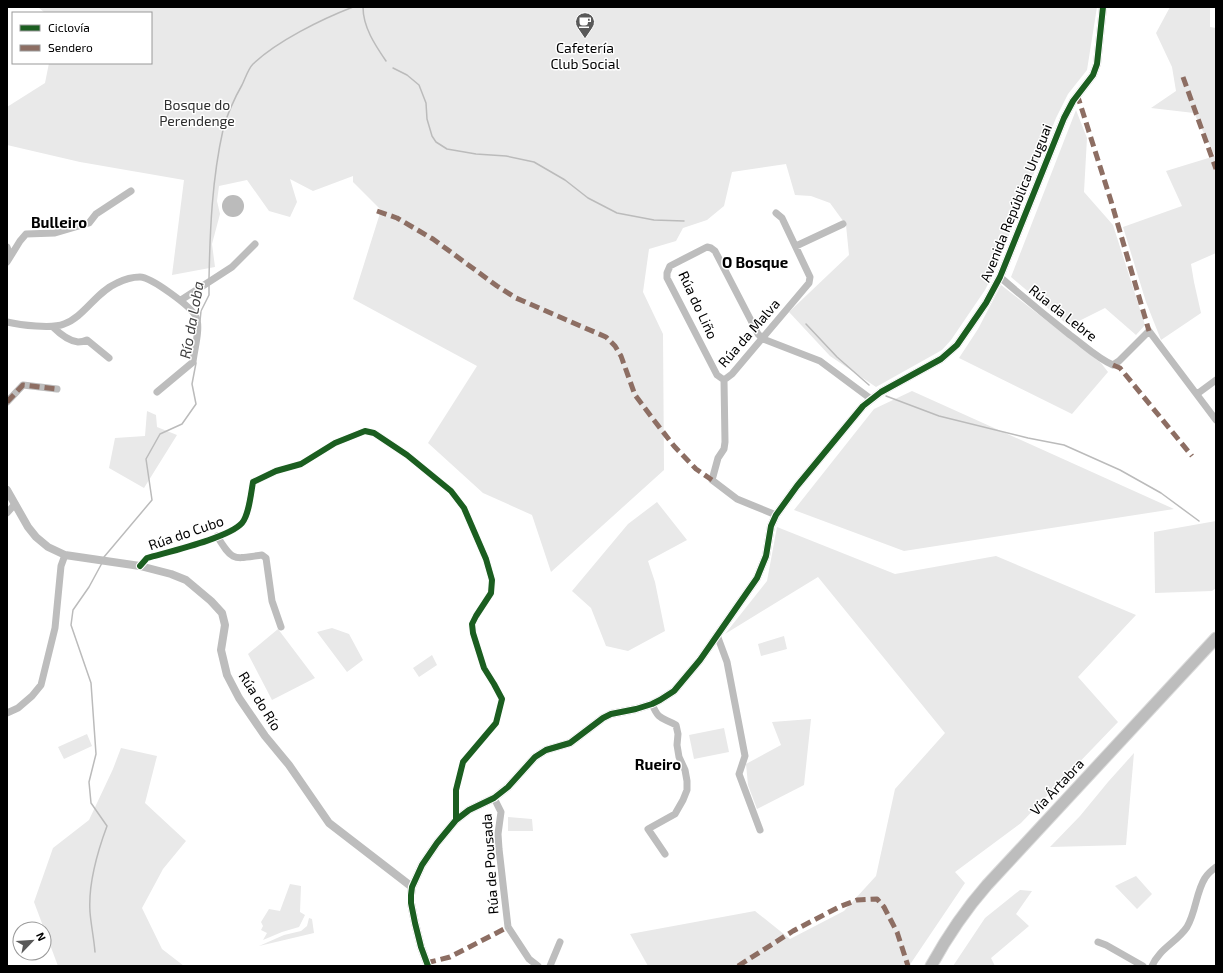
<svg xmlns="http://www.w3.org/2000/svg" width="1223" height="973" viewBox="0 0 1223 973" font-family="'Exo 2',sans-serif">
  <rect width="100%" height="100%" fill="#fff"/>
  <path fill="#e9e9e9" d="M38 7H1097L1087 70 1068 94 1056 118 995 270 985 290 951 340 942 350 876 387 830 356 789 312 849 255 846 225 830 203 811 196 795 195 786 164 732 172 724 206 707 220 683 228 676 241 649 249 643 292 663 334 664 470 551 572 532 515 483 493 428 443 477 366 353 299 381 210 353 182V176L313 191 290 179 297 202 290 217 269 211 247 180 219 186 217 201 220 214 212 244 215 267 172 275 184 180 80 162 7 145V107L45 83 49 63H151V13H45Z
    M1170 7H1210V27L1216 28V253L1191 264 1194 282 1201 313 1161 340 1146 302 1123 227 1182 206 1166 171 1215 156 1194 113 1151 108 1176 91 1172 67 1156 33Z
    M1076 110 1087 138 1084 192 1113 225 1145 325 1136 335 1105 308 1069 326 1011 277Z
    M1001 285 1101 363 1108 372 1072 414 959 358 978 329Z
    M912 391 1174 509 904 551 794 510 874 409Z
    M147 411 156 415 157 427 177 435 144 488 109 468 115 438 145 436Z
    M657 502 687 540 648 561 655 582 665 631 628 651 606 646 591 608 572 591 628 524Z
    M1216 521V588L1212 591 1155 593 1154 532Z
    M777 527 895 574 996 556 1136 615 1078 677 1118 722 1021 823 955 872 965 883 909 966H648L630 934 755 911 790 939 844 911 876 876 895 789 945 733 818 577 725 634 767 581Z
    M332 628 349 634 363 660 347 672 317 632Z
    M278 629 315 678 272 700 248 654Z
    M784 636 787 649 761 656 758 644Z
    M432 655 437 665 419 677 413 668Z
    M811 719 804 785 757 809 748 785 746 764 781 745 772 722Z
    M724 728 729 752 694 759 689 735Z
    M87 734 92 746 64 759 58 747Z
    M121 748 157 756 145 803 186 841 163 869 142 908 162 949 184 966H58L34 902 53 848 89 820 113 769Z
    M1134 753 1126 845 1050 847 1080 816 1108 782Z
    M508 817 532 819 533 831H508Z
    M1136 876 1152 894 1137 909 1115 886Z
    M290 884 301 886 300 912 305 915 299 927 282 932 263 940 267 933 261 930 263 926 261 922 269 909 280 911Z
    M1020 890 1032 891 1016 914 1029 926 991 958 995 966H953L985 918Z
    M309 918 312 919 314 933 259 946 284 935 301 931 307 926Z"/>
  <path fill="#bbb" d="M222 206a11 11 0 1 1 22 0a11 11 0 1 1-22 0Z"/>
  <g fill="none" stroke-linecap="round" stroke-linejoin="round">
    <path stroke="#bbb" stroke-width="1.5" d="M363 7C363 27 375 45 386 61
      M393 68 407 75 419 85 426 103 427 119 432 136 436 142 447 149 476 154 506 156 534 162 565 180 588 198 617 213 654 220 684 221
      M209 279C210 230 212 179 223 130 226 117 235 97 242 85 245 79 248 69 253 64 277 41 322 19 353 7
      M200 321 201 311 209 295V285
      M806 324 837 357 869 385
      M886 396 939 416 1028 438 1064 445 1120 470 1161 493 1199 521
      M104 557 152 500 146 459 160 434 182 424 196 404 192 384 196 363
      M95 952C94 939 91 925 90 912 88 883 97 853 107 826L91 803 89 782 96 754 91 683 71 625 73 610 89 587 102 563"/>
    <g stroke="#dbdbdb" stroke-width="13">
      <path id="trunk" d="M931 966C947 937 965 910 987 885L1216 638"/>
    </g>
    <path stroke="#bdbdbd" stroke-width="7" d="M796 246 843 224
      M7 247 10 255
      M7 262 20 241 26 234 55 233 89 223 96 214 131 191
      M1000 277C1023 297 1046 316 1070 335 1084 345 1097 358 1113 365L1119 361 1149 331 1216 420
      M181 300 232 267 255 244
      M7 322C20 325 52 329 64 324 84 317 96 292 117 283 123 280 133 277 140 277 151 277 192 307 196 317 201 327 194 351 193 362L157 392
      M53 327C59 333 69 341 78 342 81 342 85 341 87 340L109 358
      M724 380 717 375 667 278V273L670 266 707 247 711 248 715 251 758 334 763 339 820 361 871 399
      M1197 394 1216 380
      M7 402 23 385 57 389
      M7 513 15 504
      M776 515 737 499 712 480 718 458 724 449 725 442 724 380 732 374 809 283 810 277 782 218 776 213
      M217 536C233 562 233 559 262 555L266 558 272 601 281 627
      M140 566 147 558C167 552 229 538 242 523 249 515 251 493 253 482L276 471 301 464 335 443 365 431 374 433 407 455 451 491 464 508 486 559 492 580 491 593 476 616 472 624 473 633 484 668 494 684 502 699 496 723 463 762 456 790V820
      M717 635 727 662 745 756 739 774 760 830
      M652 704C659 721 662 717 676 725L678 734 677 745 679 757 685 770 687 781V790L683 800 675 814 648 829 665 854
      M7 713 18 708 32 696 41 685 55 628 61 566 65 555
      M494 798 501 812 498 834 499 849 508 927 529 959 538 966
      M1098 942 1106 945 1143 966
      M550 966 560 942
      M1152 966C1159 949 1177 942 1187 927 1196 912 1196 892 1205 878 1208 873 1212 870 1216 867"/>
    <path stroke="#bdbdbd" stroke-width="8" d="M7 490 28 527 36 537 48 547 65 555 140 566 171 574 186 580 211 601 222 613 225 625 221 650 227 675 239 698 265 736 289 765 329 823 412 887
      M428 966 421 947 415 923 411 903V895L412 887 422 865 437 843 456 820 469 810 494 798 508 787 535 757 546 750 570 743 603 718 611 714 636 709 652 704 660 700 674 691 700 660 757 578 766 556 771 526 776 515 797 486 863 406 881 392 941 359 957 345 986 303 1000 277 1064 118 1073 101 1093 75 1097 64 1103 7"/>
    <use href="#trunk" stroke="#bdbdbd" stroke-width="11"/>
    <path stroke="#8d6e63" stroke-width="5" stroke-dasharray="10 5" stroke-linecap="butt" d="M1183 77 1216 169
      M1077 94 1111 201 1149 331
      M377 211 397 218 433 239 497 286 516 298 606 337 615 346 621 356 635 395 653 419 674 446 696 469 712 480
      M1113 365 1120 368 1192 456
      M7 402 23 385 57 389
      M426 963 450 957 508 927
      M738 966 793 931 839 907 857 900 877 899 884 907 897 932 908 966"/>
    <g stroke="#fff" stroke-width="8">
      <path id="cycleway" d="M140 566 147 558C167 552 229 538 242 523 249 515 251 493 253 482L276 471 301 464 335 443 365 431 374 433 407 455 451 491 464 508 486 559 492 580 491 593 476 616 472 624 473 633 484 668 494 684 502 699 496 723 463 762 456 790V820
        M428 966 421 947 415 923 411 903V895L412 887 422 865 437 843 456 820 469 810 494 798 508 787 535 757 546 750 570 743 603 718 611 714 636 709 652 704 660 700 674 691 700 660 757 578 766 556 771 526 776 515 797 486 863 406 881 392 941 359 957 345 986 303 1000 277 1064 118 1073 101 1093 75 1097 64 1103 7"/>
    </g>
    <use href="#cycleway" stroke="#1b5e20" stroke-width="6"/>
  </g>
  <defs>
    <g id="cafe-pin" transform="scale(1)"><path d="M0 17L-7.5 6A9.5 9.5 0 1 1 7.5 6Z" fill="#595959" stroke="#fff"/><path d="M-5.5-4.5H6V0H3Q3 3.5 0 3.5H-2.5Q-5.5 3.5-5.5 0ZM3-3.2v2h1.7v-2ZM-6 4.5H4V6H-6Z" fill="#fff"/></g>
  </defs>
  <g fill-rule="evenodd">
    <use href="#cafe-pin" x="585" y="22"/>
  </g>
  <g text-anchor="middle" stroke-width="3" stroke-linejoin="round" paint-order="stroke">
    <g font-size="14" fill="#000" stroke="#fff">
      <text x="585" y="53">Cafetería<tspan x="585" dy="16">Club Social</tspan></text>
    </g>
    <g font-size="14" fill="#2e2e2e" stroke="#fff">
      <text x="197" y="110">Bosque do<tspan x="197" dy="16">Perendenge</tspan></text>
    </g>
    <g font-size="14" fill="#000" stroke="#fff">
      <text transform="translate(1016 203) rotate(-68)" y="5">Avenida República Uruguai</text>
      <text transform="translate(698 305) rotate(65)" y="5">Rúa do Liño</text>
      <text transform="translate(1063 313) rotate(38)" y="5">Rúa da Lebre</text>
      <text transform="translate(749 333) rotate(-49)" y="5">Rúa da Malva</text>
      <text transform="translate(186 533) rotate(-19)" y="5">Rúa do Cubo</text>
      <text transform="translate(260 701) rotate(58)" y="5">Rúa do Río</text>
      <text transform="translate(1057 787) rotate(-47)" y="5">Vía Ártabra</text>
      <text transform="translate(490 864) rotate(-94)" y="5">Rúa de Pousada</text>
    </g>
    <g font-size="15" font-weight="bold" fill="#000" stroke="#fff">
      <text x="59" y="228">Bulleiro</text>
      <text x="755" y="268">O Bosque</text>
      <text x="658" y="770">Rueiro</text>
    </g>
    <g font-size="15" font-style="italic" fill="#3f3f3f" stroke="#fff">
      <text transform="translate(192 320) rotate(-80)" y="5">Río da Loba</text>
    </g>
  </g>
  <rect width="1223" height="973" fill="none" stroke="#000000" stroke-width="16"/>
  <rect x="12" y="12" width="140" height="52" fill="#ffffff" stroke="#999999"/>
  <rect x="20" y="25" width="20" height="6" fill="#1b5e20" stroke="#999999"/>
  <text x="48" y="32" font-size="12" fill="#000000">Ciclovía</text>
  <rect x="20" y="45" width="20" height="6" fill="#8d6e63" stroke="#999999"/>
  <text x="48" y="52" font-size="12" fill="#000000">Sendero</text>
  <g transform="translate(32 941) rotate(65)"><circle r="19" fill="#ffffff" stroke="#999999"/>
  <path d="M0-3L7 15L0 10L-7 15Z" fill="#595959"/>
  <text y="-6" font-size="11" font-weight="bold" text-anchor="middle" fill="#000000">N</text>
  </g>
</svg>
